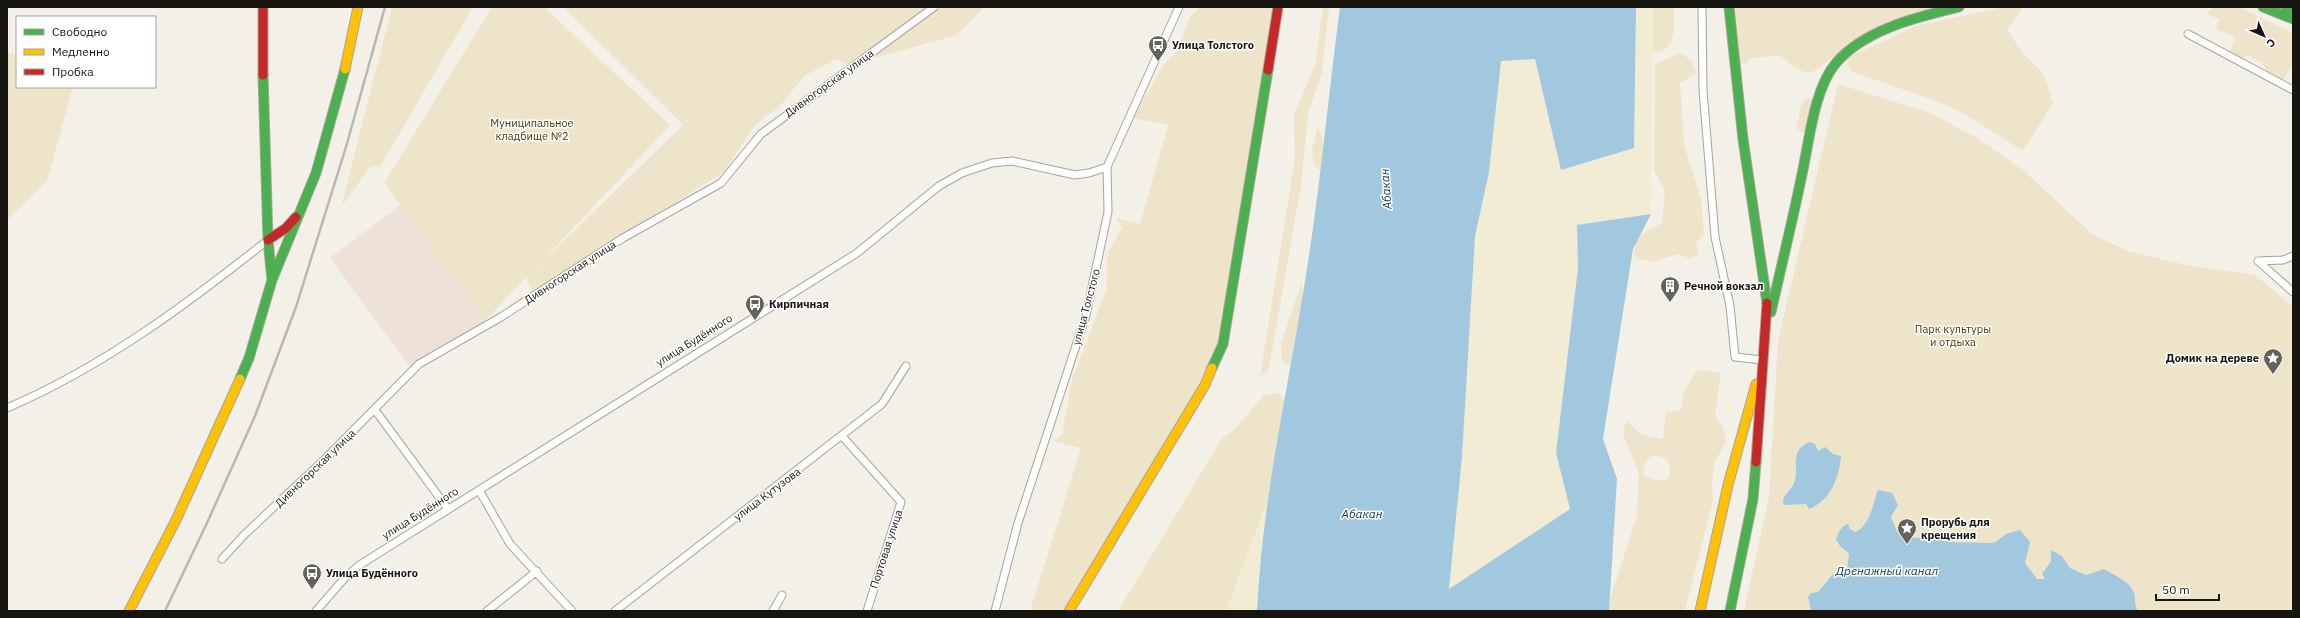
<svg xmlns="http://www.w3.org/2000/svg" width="2300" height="618" viewBox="0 0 2300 618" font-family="'IBM Plex Sans',sans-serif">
  <rect width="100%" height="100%" fill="#f3f0e8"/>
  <path fill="#eee1d8" d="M401 205 485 321 413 371 330 258Z"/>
  <path fill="#ede4ca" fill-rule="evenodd" d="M392 7H473L380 167 371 166 341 207Z
    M492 7H544L670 125 534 270 683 125 563 7H984L957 35 849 65 837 59 804 76 780 106 755 125 724 172 532 292 526 277 485 321 384 183Z
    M1200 7H1284L1218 368 1138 490 1114 549 1087 582 1071 611H1030L1081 448 1054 441 1062 435 1072 380 1106 290 1108 252 1122 228 1116 218 1140 224 1168 125 1133 118 1164 64 1177 51 1190 17Z
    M1323 7H1329L1322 73 1308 114 1301 185 1269 368 1260 377 1295 159 1294 115 1315 65Z
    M1649 7H1674V32L1671 44 1660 52H1650Z
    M1735 7H1944L1843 54C1832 56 1830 59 1822 66 1806 81 1792 65 1779 55L1752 58 1746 63 1740 64Z
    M2004 7H2024L2007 30 2023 53 2044 75 2053 103 2023 151 1963 113 1939 102 1850 71 1847 58 1916 26Z
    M2213 7H2239L2293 33V64L2282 82 2271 77 2262 63 2248 55 2239 59 2230 52 2235 37 2216 29 2219 19 2206 14Z
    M7 51 17 56V87H73L47 181 7 220Z
    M1681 53 1692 61 1696 74 1680 83 1684 145 1701 199 1704 235 1696 242 1699 255 1688 258 1679 254 1652 262 1638 259 1634 254 1637 237 1662 223 1665 190 1654 171 1655 64Z
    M1838 84 1930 113 1979 139 2022 169 2092 234 2128 251 2186 265 2255 275 2293 307V611H2138C2134 605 2136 599 2134 593 2130 581 2114 575 2104 569L2086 575 2070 568 2062 556 2051 550V561L2042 574 2045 580 2037 579 2025 563 2030 542 2006 534 1994 543 1951 542 1927 537 1914 538 1897 532 1879 490C1873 504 1869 526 1855 532L1850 529 1848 524 1840 546 1849 554 1847 569 1826 581 1818 592 1808 597 1811 611H1744L1769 497 1778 341Z
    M1807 99H1815L1806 133 1796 130 1802 102Z
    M1318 126 1327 153 1323 173 1314 166 1312 150Z
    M1302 282C1302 305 1306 349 1288 365L1282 360 1281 343Z
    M1697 370 1721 373 1715 416 1723 427 1726 441 1715 462 1712 483 1713 500 1685 611H1609V603L1637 515 1639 473 1623 434 1626 420 1642 435 1663 439 1666 411 1672 412 1681 410 1684 392ZM1652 456C1668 455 1673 464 1668 478L1657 481 1643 476C1643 467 1644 461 1652 456Z
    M1278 393 1285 401 1268 499 1226 611H1118L1222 438 1235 429 1264 395Z"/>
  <path fill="#f3ecd4" d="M1636 7H1653L1651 214 1577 226 1578 268 1556 453 1570 509 1449 589 1462 457 1475 236 1489 172 1501 60 1535 59 1561 170 1634 148Z
    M1268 499 1258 580 1257 611H1226Z"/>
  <path fill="#a2c8df" d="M1340 7H1636L1634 148 1561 170 1535 59 1501 61 1489 172 1475 236 1462 457 1449 589 1570 509 1556 453 1578 268 1577 225 1651 214 1633 249 1603 439 1617 479 1609 611H1257C1262 500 1288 390 1305 281 1320 190 1328 98 1340 7Z
    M1810 442 1815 444 1818 451 1825 447 1833 454 1841 456C1839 478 1831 500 1809 509L1806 504 1784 505C1780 496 1791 491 1794 483 1800 468 1788 451 1810 442Z
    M1878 490 1892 493 1898 505 1891 517 1897 532 1914 538 1927 537 1951 542 1994 543 2006 534 2020 530 2030 542 2025 563 2037 579H2045L2042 574 2051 561V550L2062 556 2070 568 2086 575 2104 569C2114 575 2130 581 2134 593 2136 599 2134 605 2138 611H1811L1808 597 1811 593 1818 592 1833 574H1840L1847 569 1849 554 1840 546 1836 539C1839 532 1841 526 1848 524L1850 529 1855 532C1869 527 1873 504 1878 490Z"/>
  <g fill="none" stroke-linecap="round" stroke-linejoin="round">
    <g stroke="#a6a49e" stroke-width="9">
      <path id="street" d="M1702 7 1703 90 1715 237 1730 306 1735 357 1762 360
        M2188 34 2293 90
        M2258 261 2293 292
        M2258 261 2283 260 2293 256
        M7 408C103 367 187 304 268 240
        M375 410 448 509
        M842 436 901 502 867 611
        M479 490 510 544 572 611
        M222 559 244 535 327 457 419 364 501 317 623 238 721 183 761 134 934 7
        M316 611 343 580 358 566 857 253 939 186 962 173 992 163 1012 161 1075 175 1089 173 1107 167
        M487 611 537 571
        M615 611 882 404 906 366
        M773 611 782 595
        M995 611 1018 523 1086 315 1108 212 1107 167 1179 7"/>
    </g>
    <g stroke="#a6a49e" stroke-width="11">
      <path id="fast" d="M1729 7 1743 139 1767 303
        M2263 7 2293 19
        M2286 7 2293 10
        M272 280 316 173 345 69
        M1771 312C1781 267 1792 223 1801 179 1809 145 1813 90 1836 63 1865 29 1918 17 1959 7
        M1212 368 1223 344 1268 70
        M240 379 249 358 272 280 268 240 263 75
        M1730 611 1753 499 1756 462"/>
    </g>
    <g stroke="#a6a49e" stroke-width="11">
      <path id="slow" d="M345 69 358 7
        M129 611 176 520 240 379
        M1069 611 1205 385 1212 368
        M1700 611 1728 485 1756 384"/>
    </g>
    <g stroke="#a6a49e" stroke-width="11">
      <path id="jam" d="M263 7V75
        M1268 70 1278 7
        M268 240 286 228 296 217
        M1756 462 1767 303"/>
    </g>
    <use href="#street" stroke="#fdfdfc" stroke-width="7"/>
    <use href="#fast" stroke="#4caf50" stroke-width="9"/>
    <use href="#slow" stroke="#ffc107" stroke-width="9"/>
    <use href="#jam" stroke="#c62828" stroke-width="9"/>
    <path stroke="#b8b7b5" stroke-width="2.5" d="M165 611 207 523 255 416 296 307 346 147 385 7"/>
  </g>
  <defs>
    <g id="bus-pin" transform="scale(1)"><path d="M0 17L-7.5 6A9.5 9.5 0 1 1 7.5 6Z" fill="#63625c" stroke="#fff"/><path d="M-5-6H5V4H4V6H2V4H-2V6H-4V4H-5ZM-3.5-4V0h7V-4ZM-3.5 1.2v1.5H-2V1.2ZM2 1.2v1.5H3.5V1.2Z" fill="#fff"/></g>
    <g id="building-pin" transform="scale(1)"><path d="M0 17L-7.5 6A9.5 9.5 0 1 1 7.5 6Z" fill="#63625c" stroke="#fff"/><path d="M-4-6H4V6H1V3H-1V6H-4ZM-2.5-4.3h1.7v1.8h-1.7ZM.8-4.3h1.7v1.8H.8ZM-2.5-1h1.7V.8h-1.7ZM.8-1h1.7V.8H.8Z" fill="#fff"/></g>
    <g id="sight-pin" transform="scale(1)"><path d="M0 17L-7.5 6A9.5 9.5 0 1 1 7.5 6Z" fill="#63625c" stroke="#fff"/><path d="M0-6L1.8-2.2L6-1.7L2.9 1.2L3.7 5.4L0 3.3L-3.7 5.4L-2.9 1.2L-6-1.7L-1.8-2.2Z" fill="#fff"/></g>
  </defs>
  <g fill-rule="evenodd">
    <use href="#bus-pin" x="1158" y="45"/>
    <use href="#building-pin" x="1670" y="286"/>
    <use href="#bus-pin" x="755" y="304"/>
    <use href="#sight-pin" x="2273" y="358"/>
    <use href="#sight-pin" x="1907" y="528"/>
    <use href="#bus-pin" x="312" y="573"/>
  </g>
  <g text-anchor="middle" stroke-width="3" stroke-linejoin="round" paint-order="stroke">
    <g font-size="11" font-weight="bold" fill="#161510" stroke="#fff" text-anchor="start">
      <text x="1172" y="49">Улица Толстого</text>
      <text x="1684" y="290">Речной вокзал</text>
      <text x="769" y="308">Кирпичная</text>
      <text x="2259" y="362" text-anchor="end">Домик на дереве</text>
      <text x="1921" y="526">Прорубь для<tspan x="1921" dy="13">крещения</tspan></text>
      <text x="326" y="577">Улица Будённого</text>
    </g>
    <g font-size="11" fill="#161510" stroke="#fff">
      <text transform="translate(829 83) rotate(-36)" y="4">Дивногорская улица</text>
      <text transform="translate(570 272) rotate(-33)" y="4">Дивногорская улица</text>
      <text transform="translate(1086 307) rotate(-75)" y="4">улица Толстого</text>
      <text transform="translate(694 340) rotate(-32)" y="4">улица Будённого</text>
      <text transform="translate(315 468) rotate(-44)" y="4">Дивногорская улица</text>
      <text transform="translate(767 494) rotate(-37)" y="4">улица Кутузова</text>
      <text transform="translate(420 513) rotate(-32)" y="4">улица Будённого</text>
      <text transform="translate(886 549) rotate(-72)" y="4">Портовая улица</text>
    </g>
    <g font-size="11" fill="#463808" stroke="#fff">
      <text x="532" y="127">Муниципальное<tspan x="532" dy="13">кладбище №2</tspan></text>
      <text x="1953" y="333">Парк культуры<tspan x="1953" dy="13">и отдыха</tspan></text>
    </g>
    <g font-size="12" font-style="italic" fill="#083750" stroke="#fff">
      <text transform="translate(1386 189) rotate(-94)" y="4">Абакан</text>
      <text x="1362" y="518">Абакан</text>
      <text x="1887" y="575">Дренажный канал</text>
    </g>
  </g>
  <rect width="2300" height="618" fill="none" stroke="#161510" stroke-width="16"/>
  <rect x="16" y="16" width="140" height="72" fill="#ffffff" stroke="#a2a19f"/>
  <rect x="24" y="29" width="20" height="6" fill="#4caf50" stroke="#a2a19f"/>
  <text x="52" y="36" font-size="12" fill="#161510">Свободно</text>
  <rect x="24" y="49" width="20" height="6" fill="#ffc107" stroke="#a2a19f"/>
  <text x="52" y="56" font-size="12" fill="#161510">Медленно</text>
  <rect x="24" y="69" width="20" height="6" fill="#c62828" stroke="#a2a19f"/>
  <text x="52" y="76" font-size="12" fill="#161510">Пробка</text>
  <g transform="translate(2264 36) rotate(135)" stroke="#ffffff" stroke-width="3" paint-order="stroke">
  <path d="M0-3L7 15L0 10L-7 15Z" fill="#161510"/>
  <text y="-6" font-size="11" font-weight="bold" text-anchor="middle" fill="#161510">С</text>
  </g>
  <path d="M2156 594v6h63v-6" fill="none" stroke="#161510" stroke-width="2"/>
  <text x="2162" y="594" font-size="12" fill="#161510" stroke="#ffffff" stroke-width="3" paint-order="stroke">50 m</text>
</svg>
